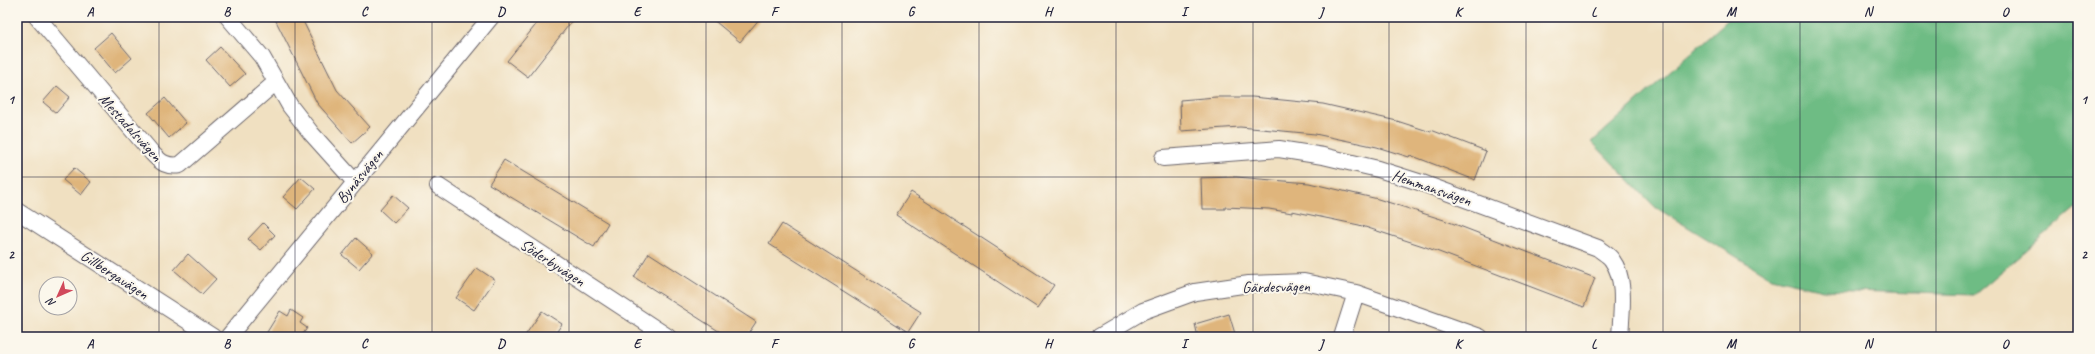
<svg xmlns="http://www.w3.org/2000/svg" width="2095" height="354" viewBox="0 0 2095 354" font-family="Caveat,sans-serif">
  <rect width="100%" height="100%" fill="#fbf7ec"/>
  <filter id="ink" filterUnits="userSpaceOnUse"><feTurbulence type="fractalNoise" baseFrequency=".025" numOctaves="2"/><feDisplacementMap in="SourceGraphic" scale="8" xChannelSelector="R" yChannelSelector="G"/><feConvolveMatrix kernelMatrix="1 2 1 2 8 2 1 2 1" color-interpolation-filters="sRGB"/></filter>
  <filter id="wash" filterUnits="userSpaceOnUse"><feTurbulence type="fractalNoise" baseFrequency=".012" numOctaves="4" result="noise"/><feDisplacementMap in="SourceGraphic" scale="16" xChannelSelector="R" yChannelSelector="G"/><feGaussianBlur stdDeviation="0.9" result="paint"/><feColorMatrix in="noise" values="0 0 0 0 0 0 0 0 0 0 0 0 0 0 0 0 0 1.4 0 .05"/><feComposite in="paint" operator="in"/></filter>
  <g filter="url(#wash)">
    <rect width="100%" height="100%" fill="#f0e0c1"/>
    <path fill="#6ebc84" stroke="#486f60" d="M1731 17H2078V206L1974 295 1823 290 1771 278 1655 207 1592 142Z"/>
    <g id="blocks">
      <path fill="#dfb57c" d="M274 17H301L337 90 370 127 352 143 317 103Z
        M542 17H575L528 77 507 61Z
        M710 17H761L740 42Z
        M111 33 132 58 115 73 94 48Z
        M220 47 245 74 230 87 206 60Z
        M57 86 70 97 56 113 43 102Z
        M1216 97H1252L1323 104 1397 121 1431 132V130L1486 151 1475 180 1410 155 1409 157 1377 147 1315 134 1240 127 1181 131 1180 100Z
        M165 98 186 123 169 138 148 113Z
        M504 160 608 223 594 247 489 184Z
        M74 168 91 182 81 195 63 180Z
        M301 177 315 189 297 209 283 197Z
        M1236 177 1309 183 1378 199 1444 220 1595 278 1584 307 1423 246 1359 225 1292 211V213L1269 209 1225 207V209H1202L1201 178Z
        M911 192 1054 285 1038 308 896 215Z
        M393 195 408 208 394 223 380 210Z
        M263 223 275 235 261 250 248 239Z
        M782 224 921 312 908 332 769 244Z
        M356 238 373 253 359 269 342 255Z
        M649 253 756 322 746 337H728L634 277Z
        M188 254 216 279 202 294 174 270Z
        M477 268 495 280 474 310 456 298Z
        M291 310 303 318 300 323 307 328 301 337H264L280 311 288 316Z
        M542 311 562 324 553 337H524Z
        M1229 314 1236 337H1198L1195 324Z"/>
    </g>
  </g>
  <g filter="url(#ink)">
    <use href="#blocks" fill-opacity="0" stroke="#6a646a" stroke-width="1"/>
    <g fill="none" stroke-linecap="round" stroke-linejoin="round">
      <g stroke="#6a646a" stroke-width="18">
        <path id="street" d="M37 17 152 153C161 163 167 167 180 165L276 82
          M228 17 262 57 290 106 311 133 355 182
          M1163 158 1279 149 1323 156 1378 169 1422 183 1598 248C1602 252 1609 255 1612 260 1627 280 1621 314 1620 337
          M438 186 668 337
          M17 211 213 337
          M228 337 491 17
          M1099 337 1143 311 1195 292 1249 284 1304 282 1356 293 1480 337
          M1342 337 1356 293"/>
      </g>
      <use href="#street" stroke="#fff" stroke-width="16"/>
    </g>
  </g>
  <path fill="none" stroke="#22223b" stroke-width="1" stroke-opacity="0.55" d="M159 17V337M295 17V337M432 17V337M569 17V337M706 17V337M842 17V337M979 17V337M1116 17V337M1253 17V337M1389 17V337M1526 17V337M1663 17V337M1800 17V337M1936 17V337M17 177H2078"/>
  <g text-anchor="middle" stroke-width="4" stroke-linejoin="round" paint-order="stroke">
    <g font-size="16" fill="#22223b" stroke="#fbf7ec">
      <text transform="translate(131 127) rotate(48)" y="6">Mestadalsvägen</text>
      <text transform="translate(359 176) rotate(-51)" y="6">Bynäsvägen</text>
      <text transform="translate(1432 187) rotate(19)" y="6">Hemmansvägen</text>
      <text transform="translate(553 262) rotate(33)" y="6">Söderbyvägen</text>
      <text transform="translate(115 274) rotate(33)" y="6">Gillbergavägen</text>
      <text transform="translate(1276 286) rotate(-1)" y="6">Gärdesvägen</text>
    </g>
  </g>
  <rect width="2095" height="354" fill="none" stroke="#fbf7ec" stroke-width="44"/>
  <g transform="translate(58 296) rotate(225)"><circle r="19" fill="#fbf7ec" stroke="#a4a2a5"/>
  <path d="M0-3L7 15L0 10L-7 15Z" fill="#d1495b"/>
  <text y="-6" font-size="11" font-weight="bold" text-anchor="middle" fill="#22223b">N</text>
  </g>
  <rect x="22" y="22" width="2051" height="310" fill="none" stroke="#22223b" stroke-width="1.5"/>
  <g font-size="13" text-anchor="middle" font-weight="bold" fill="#22223b">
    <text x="90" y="16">A</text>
    <text x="227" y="16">B</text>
    <text x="364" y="16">C</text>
    <text x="501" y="16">D</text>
    <text x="637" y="16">E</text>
    <text x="774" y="16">F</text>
    <text x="911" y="16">G</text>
    <text x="1048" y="16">H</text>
    <text x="1184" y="16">I</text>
    <text x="1321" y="16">J</text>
    <text x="1458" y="16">K</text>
    <text x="1594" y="16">L</text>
    <text x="1731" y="16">M</text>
    <text x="1868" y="16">N</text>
    <text x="2005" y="16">O</text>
    <text x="11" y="104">1</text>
    <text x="2084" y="104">1</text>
    <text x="11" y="259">2</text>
    <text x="2084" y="259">2</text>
    <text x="90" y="348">A</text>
    <text x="227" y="348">B</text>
    <text x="364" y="348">C</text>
    <text x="501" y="348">D</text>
    <text x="637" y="348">E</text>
    <text x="774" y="348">F</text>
    <text x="911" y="348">G</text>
    <text x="1048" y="348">H</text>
    <text x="1184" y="348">I</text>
    <text x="1321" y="348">J</text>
    <text x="1458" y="348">K</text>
    <text x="1594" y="348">L</text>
    <text x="1731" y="348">M</text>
    <text x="1868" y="348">N</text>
    <text x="2005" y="348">O</text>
  </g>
</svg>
